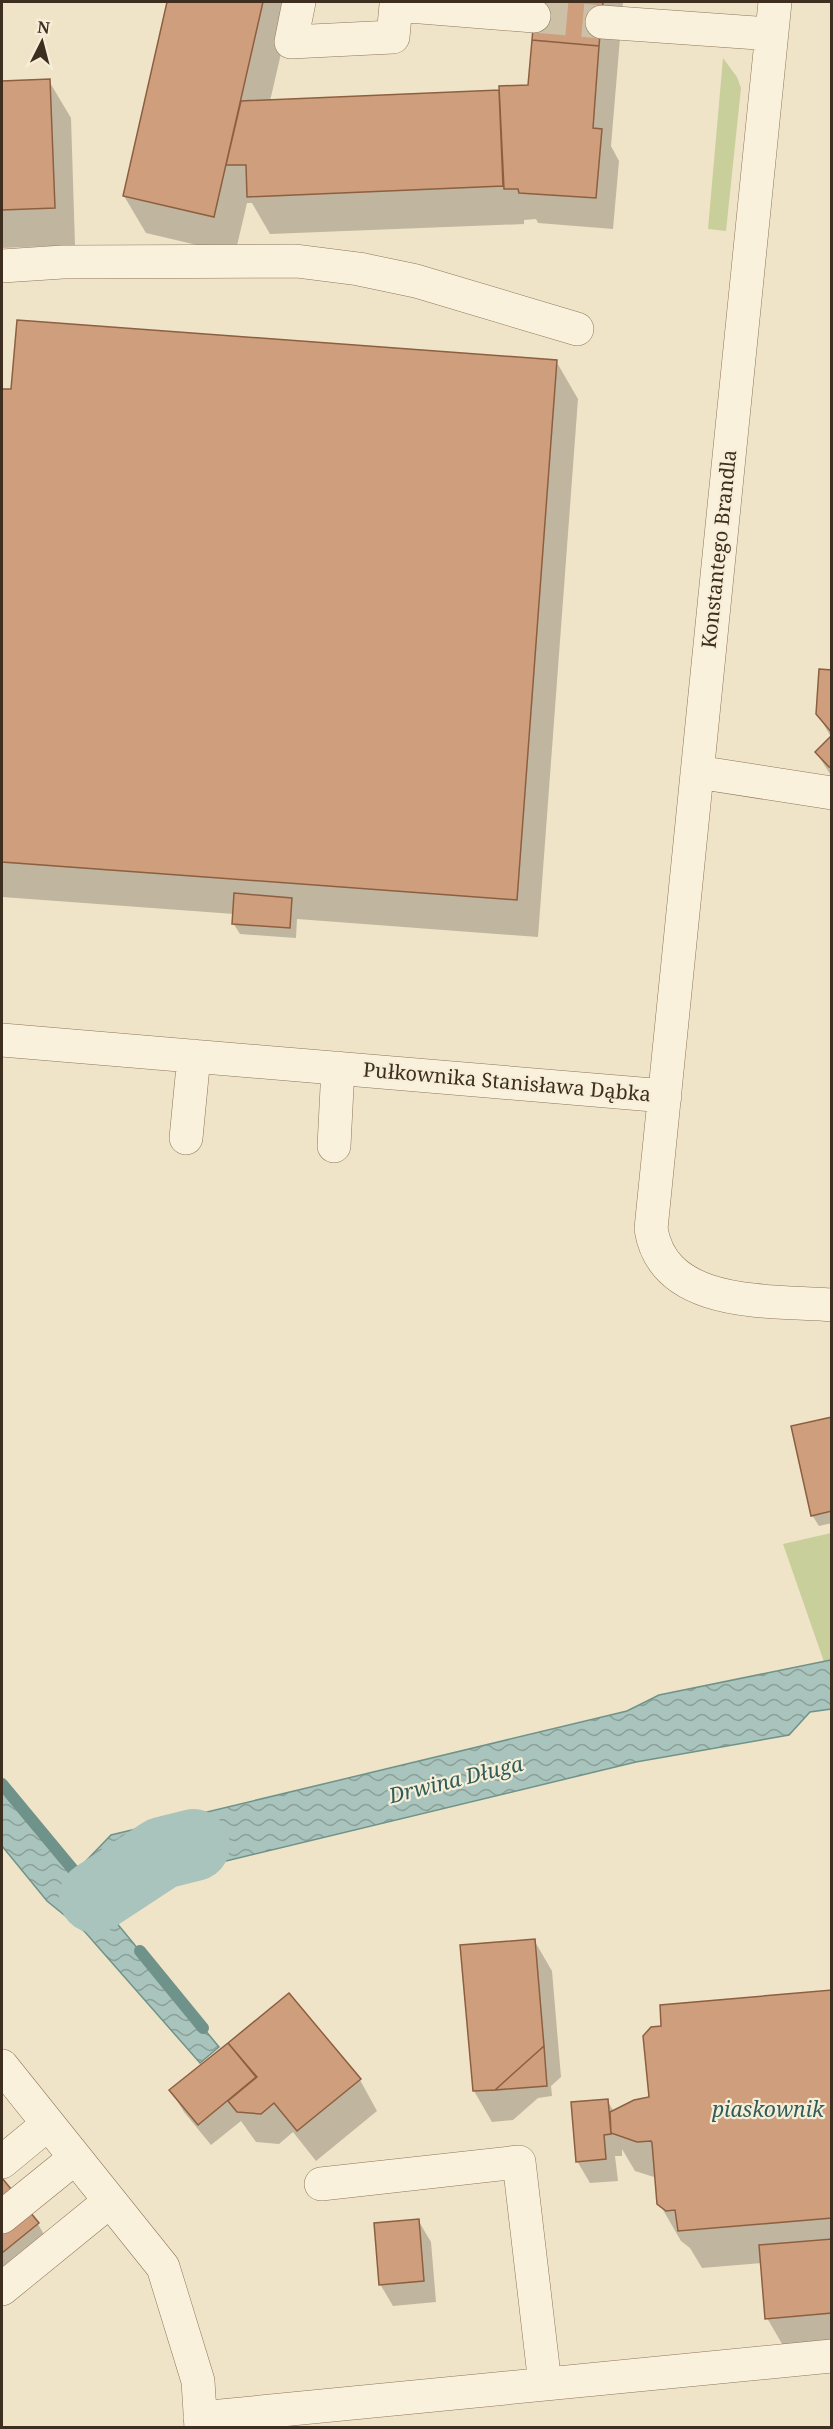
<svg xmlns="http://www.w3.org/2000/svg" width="833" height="2429" viewBox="0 0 833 2429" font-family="'Noto Serif',serif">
  <defs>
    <pattern id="water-waves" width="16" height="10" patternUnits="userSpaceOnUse" patternTransform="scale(1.5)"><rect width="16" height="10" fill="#a9c4bc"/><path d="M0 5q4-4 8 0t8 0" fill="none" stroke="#8ba098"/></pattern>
  </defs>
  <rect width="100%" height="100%" fill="#f0e4c8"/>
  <path fill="#c9cf9b" d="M723 58 737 77 741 88 726 231 708 229Z
    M831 1533V1682L783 1544Z"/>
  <path fill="url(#water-waves)" stroke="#6f938a" stroke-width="1.5" d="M831 1660V1709L810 1712 789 1735 636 1762 139 1882 106 1888 84 1863 111 1835 627 1711 659 1695Z
    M2 1784 219 2047 200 2063 85 1932 47 1901 2 1846Z"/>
  <path fill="#0003" d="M168 2H293L270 101 498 92 501 98 530 86 536 2H623L611 146 619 161 613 229 538 223 536 219 524 220V224L270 234 252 203H247L235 254 146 233 124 196Z
    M49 81 71 118 75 245 2 248V83Z
    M556 361 578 399 538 937 297 919 296 938 240 934 233 923 234 914 2 897V390Z
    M832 671V777L816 752 831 737 817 713Z
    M832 1419V1523L819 1526 812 1515Z
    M534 1940 552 1971 561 2077 551 2086 552 2096 538 2098 513 2120 492 2122 474 2091Z
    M832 1992V2345L785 2349 767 2318 762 2263 702 2268 690 2248 681 2241 659 2203 657 2178 635 2171 622 2149V2156H615L618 2181 590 2183 577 2161 607 2100 614 2112 650 2098Z
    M229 2044 360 2080 377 2111 316 2161 293 2132 279 2144 256 2142 241 2121 211 2145 184 2112 171 2091Z
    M2 2180 38 2224 55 2254 2 2299Z
    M418 2220 431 2242 436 2302 393 2306 380 2284Z"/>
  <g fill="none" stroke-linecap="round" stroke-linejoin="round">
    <path stroke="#6f938a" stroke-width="12" d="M2 1784 114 1919
      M140 1951 203 2028"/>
    <path stroke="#a9c4bc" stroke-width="72" d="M95 1897 162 1853 194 1845"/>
  </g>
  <path fill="#cf9f7d" stroke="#8d5f41" stroke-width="1.5" d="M167 2H263L214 217 123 196Z
    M535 2H603L599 46 532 40Z
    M532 40 599 46 593 128 602 129 596 198 519 193 518 189H504L499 86 528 85Z
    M50 79 55 208 2 210V81Z
    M499 90 503 186 247 197 246 165H226L241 101Z
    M17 320 557 360 517 900 2 862V389H11Z
    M819 669 832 670V733L816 714Z
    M832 735V767H829L815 752Z
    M234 893 292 898 290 928 232 924Z
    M832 1417V1511L811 1516 791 1426Z
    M535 1939 544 2046 495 2090 473 2091 460 1945Z
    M832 1990V2218L678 2231 675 2210 666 2211 657 2204 652 2143 651 2141 637 2142 611 2133 610 2112 634 2100 649 2097 643 2036 651 2027 661 2026 660 2005Z
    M289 1993 361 2079 297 2131 274 2103 261 2114 237 2112 228 2101 257 2077 228 2043Z
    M228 2043 256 2077 198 2125 169 2090Z
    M544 2046 547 2086 495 2090Z
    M608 2099 611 2134 604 2135 606 2159 576 2162 571 2102Z
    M2 2178 39 2223 2 2253Z
    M419 2219 424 2281 379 2285 374 2223Z
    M832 2239V2313L765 2319 759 2245Z"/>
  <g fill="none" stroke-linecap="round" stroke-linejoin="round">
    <path stroke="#ccc0a6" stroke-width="33" stroke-dasharray="33 16" stroke-linecap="butt" d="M534 16 602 22"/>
    <g stroke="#8d765c" stroke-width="34">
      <path id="minor" d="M299 2 291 42 393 37 396 5
        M397 2 396 5 534 16
        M775 2 651 1229C664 1309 770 1300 832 1305
        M602 22 772 34
        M2 266 63 262 296 261 359 269 416 281 577 329
        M697 772 832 793
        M2 1040 665 1096
        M186 1138 194 1056
        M334 1146 338 1068
        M2 2066 163 2267 198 2381 201 2428
        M2 2162 48 2124
        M321 2184 519 2162 545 2384
        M2 2217 75 2158
        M2 2289 110 2201
        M200 2418 832 2356"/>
    </g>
    <use href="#minor" stroke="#faf1dc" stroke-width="33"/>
  </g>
  <g text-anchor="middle" stroke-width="4.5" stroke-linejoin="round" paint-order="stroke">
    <g font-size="20" fill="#3d2e20" stroke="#f7eed8">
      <text transform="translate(719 549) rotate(-84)" y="7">Konstantego Brandla</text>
      <text transform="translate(507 1082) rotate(5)" y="7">Pułkownika Stanisława Dąbka</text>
    </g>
    <g font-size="21" font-style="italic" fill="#2f5d5a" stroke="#f7eed8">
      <text transform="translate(456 1780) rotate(-14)" y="7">Drwina Długa</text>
      <text x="768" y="2117">piaskownik</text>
    </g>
  </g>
  <rect width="833" height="2429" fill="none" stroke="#3d2e20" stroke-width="6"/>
  <g transform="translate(42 42) rotate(6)" stroke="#f7eed8" stroke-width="4.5" paint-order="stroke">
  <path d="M0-4.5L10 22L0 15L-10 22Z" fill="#3d2e20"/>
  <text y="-9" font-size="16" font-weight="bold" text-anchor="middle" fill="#3d2e20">N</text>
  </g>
</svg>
